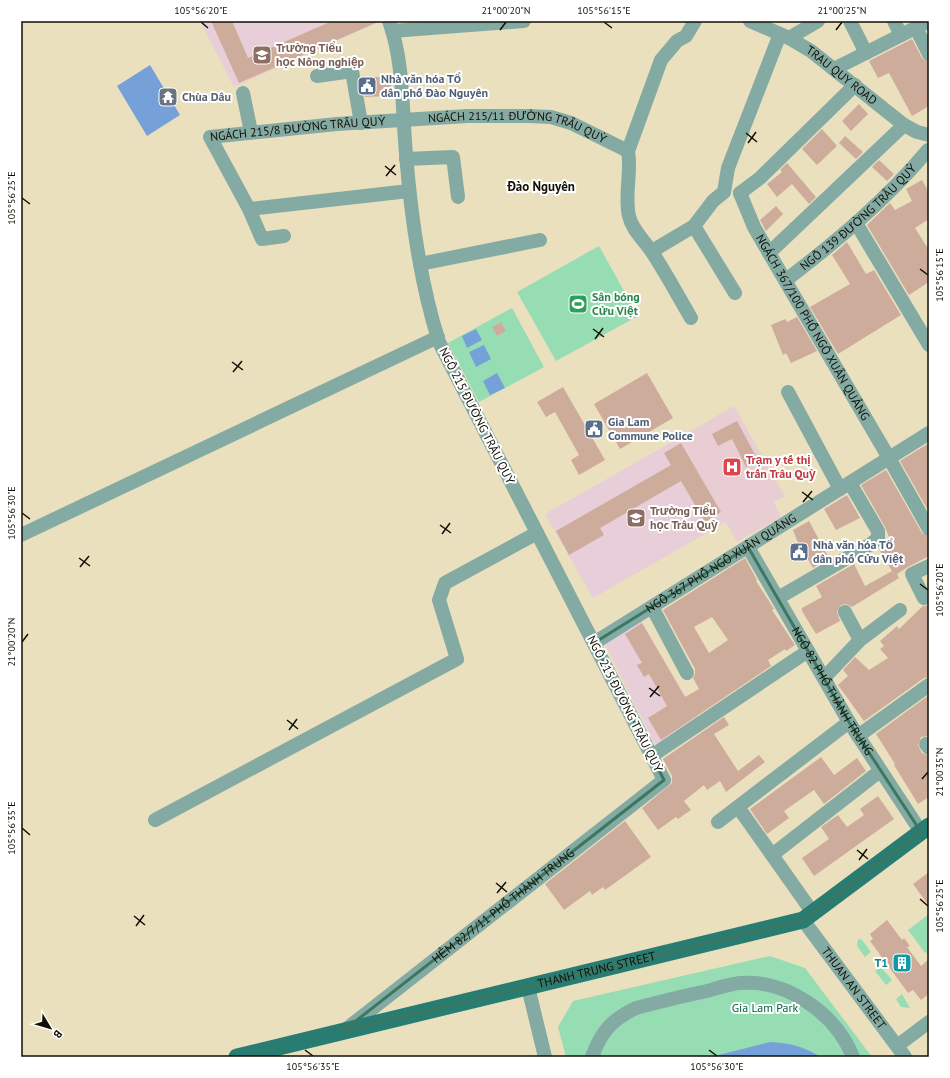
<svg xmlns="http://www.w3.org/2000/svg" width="950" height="1078" viewBox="0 0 950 1078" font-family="'PT Sans',sans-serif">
  <rect width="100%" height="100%" fill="#eae0be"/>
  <path fill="#e7ced8" d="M200 21H378L379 22 234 87Z
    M679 438 726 522 593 598 545 514Z
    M640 619 699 719 658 744 654 743 604 642Z"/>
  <path fill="#e8ced3" d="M734 406 785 496 774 502 781 517 737 542 679 438Z"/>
  <path fill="#97ddb4" d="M599 246 638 316 556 361 517 292Z
    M512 308 544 367 479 402 448 343Z
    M929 914V951L925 953 908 930Z
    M858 939 862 940 871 952 865 957 857 946Z
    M770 956 805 968 872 1057H566L558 1027 573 1001Z
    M881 967 892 980 886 985 875 971Z
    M902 994 910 1008 901 1007 896 999Z"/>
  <path fill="#76a0d8" d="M150 65 180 115 147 136 117 86Z
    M476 329 482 340 467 348 462 336Z
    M484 345 491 359 476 367 469 352Z
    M497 373 505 388 490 395 483 381Z
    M770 1042C787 1043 805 1046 820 1057H711Z"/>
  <path fill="#ceac9c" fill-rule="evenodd" d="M211 21H232L248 58 332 21H380L239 83Z
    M912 39 922 58 929 62V106L912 116 889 73 878 78 869 61Z
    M391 76 392 96 365 97 362 78Z
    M859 104 868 114 851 131 842 121Z
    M822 129 837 146 817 165 802 149Z
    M845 136 863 152 856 159 839 143Z
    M879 160 894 174 887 181 872 167Z
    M787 163 816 197 809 204 792 184 777 197 767 184 782 172 780 170Z
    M922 180 929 192V219L915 228 929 250V282L909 295 867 225 890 203 895 210 912 201 906 189Z
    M776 206 783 214 766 231 760 220Z
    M847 242 866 274 874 270 901 315 838 354 810 307 850 284 832 255Z
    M797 317 817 351 791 363 786 353 783 355 771 325 785 319 787 322Z
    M501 322 506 331 497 336 492 327Z
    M647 373 673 418 620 449 594 404Z
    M563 387 605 460 579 475 571 460 579 455 555 412 546 417 537 402Z
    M737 421 758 460 746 467 732 439 718 446 712 434Z
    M681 443 721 512 705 522 681 481 600 528 604 535 569 555 556 531 671 465 664 453Z
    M929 443V512L900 461Z
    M886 470 922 533 929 537V556L908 567 897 574 899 578 852 607 846 604 841 605 837 612 840 621 816 634 802 611V608L822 597 816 586 854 564 865 586 892 571 879 549 889 537 885 527 861 485Z
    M847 495 860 518 836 530 824 509Z
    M809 521 829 558 813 568 804 552 802 553 793 530Z
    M745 558 757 580 756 581 774 609 772 610 795 645 786 651 785 649 768 660 771 666 661 740 648 718 667 706 649 674 644 677 637 665 642 663 625 634 642 623 685 697 699 689 693 678 695 674V669L663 610ZM712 617 728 640 709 653 694 627Z
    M929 605V677L924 678 864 721 838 685 848 676 843 670 855 657 869 670 888 658 880 649 884 646 880 641 897 626 899 629 923 606Z
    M929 695V736L921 737 918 745 922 753 929 756V797L918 804 894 765 895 764 876 734Z
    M724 717 729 725 714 734 738 771 759 755 765 762 726 792 720 781 707 790 704 785 684 801 691 810 678 819 676 817 658 830 642 808 672 783V776L663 759Z
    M821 757 834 775 857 758 866 771 824 804 814 790 784 811 789 818 767 834 750 809Z
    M878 796 894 819 814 876 802 858 829 839 821 827 838 815 847 827 864 815 860 809Z
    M625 821 651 857 605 890 603 887 592 895 590 891 564 910 545 884Z
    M929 872V906L913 884Z
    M887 920 902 940 904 938 910 946 907 947 921 966 929 959V994L921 1000 913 990 908 993 870 941 873 939 870 934Z"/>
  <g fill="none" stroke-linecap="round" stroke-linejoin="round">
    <g stroke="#84aaa4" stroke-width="14">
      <path id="s1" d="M750 21 789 38 811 51 904 125 917 132 929 135"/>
      <path d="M850 21 866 53"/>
      <path d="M894 21 901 35"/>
      <path d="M916 28 929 54"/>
      <path d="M392 31 524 21"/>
      <path d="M789 38 818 21"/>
      <path d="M834 69 929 21"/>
      <path d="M317 76 352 71 361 123"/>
      <path d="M243 93 251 132"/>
      <path d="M406 159 453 157 458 197"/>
      <path id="s2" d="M740 193 754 227 769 253 889 458 929 529"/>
      <path d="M740 193 760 178 855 85"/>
      <path d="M249 209 409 191"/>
      <path d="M856 223 929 345"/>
      <path d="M694 226 735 293"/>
      <path id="s3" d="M284 236 262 239 249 209 210 137 337 124 468 116H529L551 117 571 123 628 151"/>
      <path d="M652 251 694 226 713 201 724 192 728 168 780 34"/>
      <path d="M769 253 904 125"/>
      <path d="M420 264 540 240"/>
      <path id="s4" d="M786 280C837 241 886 200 928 150"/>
      <path d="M691 318C678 296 666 273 652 252 644 240 632 230 629 216 624 194 632 172 628 151L661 60 677 41 686 36 695 21"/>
      <path d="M788 392 840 489"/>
      <path d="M21 535 438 337"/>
      <path id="s5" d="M748 547 849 722 921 832"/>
      <path d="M778 598 871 544 878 538V531L850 483"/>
      <path d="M924 598 912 574 929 566"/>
      <path d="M652 607 687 673"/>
      <path d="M845 612 860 640"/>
      <path id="s6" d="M594 643 929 433"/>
      <path d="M824 678 860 640 900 610"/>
      <path d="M858 736 929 685"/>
      <path d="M926 744 929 748"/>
      <path d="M653 755 808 651"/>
      <path d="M738 807 813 913"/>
      <path d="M155 820 457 659 439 600 445 583 537 533"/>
      <path d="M718 822 849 722"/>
      <path d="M772 855 880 771"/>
      <path id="s7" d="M803 920 905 1057"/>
      <path d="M528 987 545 1057"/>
      <path id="s8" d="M345 1030 664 780 439 342C420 282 411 217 406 154 402 110 404 62 389 21"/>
      <path d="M897 1046 929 1022"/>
      <path d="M592 1057C601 1032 611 1020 636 1008 659 1002 683 996 707 991 718 988 729 984 740 983 787 979 836 1014 853 1057"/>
    </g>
    <path stroke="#287c72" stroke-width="17" id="s9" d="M237 1057 803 920 929 826"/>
  </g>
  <path fill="none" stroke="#3c7761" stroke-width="3" stroke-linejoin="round" d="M748 547 849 722 921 832 803 920 343 1031 664 780 594 643Z"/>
  <path fill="none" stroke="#130f04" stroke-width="1.5" d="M201 22 208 28M604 22 612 28M500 30 506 22M836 30 842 22M746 133 757 142M748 143 756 132M385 166 396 175M386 176 395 165M22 198 30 204M920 269 928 275M593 329 604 337M595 339 603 328M232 362 243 370M233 372 242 361M802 492 813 500M803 502 812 491M22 513 30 519M440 525 451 533M442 534 450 523M79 558 90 566M80 567 89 556M920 584 928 590M22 642 28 634M649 688 660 696M650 697 659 686M287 720 298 729M289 730 297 719M922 779 928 772M22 828 30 835M857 850 868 859M859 860 867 849M496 883 507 892M497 893 506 882M920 899 928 906M134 916 145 925M136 926 144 915M305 1050 313 1056M709 1050 717 1056"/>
  <defs>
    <g id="school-square" transform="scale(1)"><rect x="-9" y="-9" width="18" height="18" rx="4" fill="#8d6e63" stroke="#fff"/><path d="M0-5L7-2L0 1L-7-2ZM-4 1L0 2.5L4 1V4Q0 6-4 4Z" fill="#fff"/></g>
    <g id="civic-square" transform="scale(1)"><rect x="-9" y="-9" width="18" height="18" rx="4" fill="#5c6f8a" stroke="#fff"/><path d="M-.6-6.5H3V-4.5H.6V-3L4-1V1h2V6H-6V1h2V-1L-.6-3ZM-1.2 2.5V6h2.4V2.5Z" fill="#fff"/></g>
    <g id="temple-square" transform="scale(1)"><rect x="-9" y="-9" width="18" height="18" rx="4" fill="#6b7280" stroke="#fff"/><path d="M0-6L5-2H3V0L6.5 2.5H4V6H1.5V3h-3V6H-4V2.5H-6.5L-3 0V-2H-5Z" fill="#fff"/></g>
    <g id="stadium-square" transform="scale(1)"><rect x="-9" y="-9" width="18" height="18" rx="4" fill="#2e9e5b" stroke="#fff"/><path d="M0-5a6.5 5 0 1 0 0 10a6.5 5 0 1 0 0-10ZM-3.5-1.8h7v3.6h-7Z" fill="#fff"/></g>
    <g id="hospital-square" transform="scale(1)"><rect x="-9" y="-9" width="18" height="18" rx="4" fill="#e0444e" stroke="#fff"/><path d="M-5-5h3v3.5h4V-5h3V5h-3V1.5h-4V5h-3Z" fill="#fff"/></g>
    <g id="building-square" transform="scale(1)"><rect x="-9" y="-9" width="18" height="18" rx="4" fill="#0f9aa8" stroke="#fff"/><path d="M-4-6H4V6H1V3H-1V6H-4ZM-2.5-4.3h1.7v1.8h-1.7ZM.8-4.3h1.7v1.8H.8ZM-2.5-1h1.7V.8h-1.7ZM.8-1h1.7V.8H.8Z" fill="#fff"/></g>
  </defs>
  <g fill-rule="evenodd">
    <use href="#school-square" x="262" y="55"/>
    <use href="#civic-square" x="367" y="86"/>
    <use href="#temple-square" x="168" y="97"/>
    <use href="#stadium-square" x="578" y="304"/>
    <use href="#civic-square" x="594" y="429"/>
    <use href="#hospital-square" x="732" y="467"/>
    <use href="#school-square" x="636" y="518"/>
    <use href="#civic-square" x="799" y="552"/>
    <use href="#building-square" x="902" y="963"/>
  </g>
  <g text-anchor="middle" stroke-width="4" stroke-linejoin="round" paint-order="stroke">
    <g font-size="12" font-weight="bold" fill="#785e54" stroke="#fff" text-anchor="start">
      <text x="276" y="52">Trường Tiểu<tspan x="276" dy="14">học Nông nghiệp</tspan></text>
      <text x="650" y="515">Trường Tiểu<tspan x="650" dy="14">học Trâu Quỳ</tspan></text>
    </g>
    <g font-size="12" fill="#130f04" stroke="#fff">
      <text dy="4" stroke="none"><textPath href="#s1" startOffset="107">TRAU QUY ROAD</textPath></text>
      <text dy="4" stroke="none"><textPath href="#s3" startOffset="225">NGÁCH 215/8 ĐƯỜNG TRÂU QUỲ</textPath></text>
      <text dy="4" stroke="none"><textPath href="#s3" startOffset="447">NGÁCH 215/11 ĐƯỜNG TRÂU QUỲ</textPath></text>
      <text dy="4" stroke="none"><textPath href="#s4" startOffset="96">NGÕ 139 ĐƯỜNG TRÂU QUỲ</textPath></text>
      <text dy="4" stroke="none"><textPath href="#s2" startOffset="153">NGÁCH 367/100 PHỐ NGÔ XUÂN QUẢNG</textPath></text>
      <text transform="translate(477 416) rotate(63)" y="4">NGÕ 215 ĐƯỜNG TRÂU QUỲ</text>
      <text dy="4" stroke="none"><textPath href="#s6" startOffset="150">NGÕ 367 PHỐ NGÔ XUÂN QUẢNG</textPath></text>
      <text dy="4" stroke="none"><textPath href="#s5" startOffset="167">NGÕ 82 PHỐ THÀNH TRUNG</textPath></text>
      <text transform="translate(625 704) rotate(63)" y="4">NGÕ 215 ĐƯỜNG TRÂU QUỲ</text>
      <text dy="4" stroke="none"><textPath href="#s8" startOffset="201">HẺM 82/7/11 PHỐ THÀNH TRUNG</textPath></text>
      <text dy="4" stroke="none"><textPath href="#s9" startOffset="370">THANH TRUNG STREET</textPath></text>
      <text dy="4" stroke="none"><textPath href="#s7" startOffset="85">THUAN AN STREET</textPath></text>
    </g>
    <g font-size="12" font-weight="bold" fill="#4e5e75" stroke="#fff" text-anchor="start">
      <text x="381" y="83">Nhà văn hóa Tổ<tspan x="381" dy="14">dân phố Đào Nguyên</tspan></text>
      <text x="608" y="426">Gia Lam<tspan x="608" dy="14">Commune Police</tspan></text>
      <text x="813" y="549">Nhà văn hóa Tổ<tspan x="813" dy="14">dân phố Cửu Việt</tspan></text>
    </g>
    <g font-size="12" font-weight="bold" fill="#5b616d" stroke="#fff" text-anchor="start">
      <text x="182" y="101">Chùa Dâu</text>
    </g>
    <g font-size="12" font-weight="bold" fill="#27864d" stroke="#fff" text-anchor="start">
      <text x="592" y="301">Sân bóng<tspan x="592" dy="14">Cửu Việt</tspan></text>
    </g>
    <g font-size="12" font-weight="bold" fill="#be3a42" stroke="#fff" text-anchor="start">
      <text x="746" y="464">Trạm y tế thị<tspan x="746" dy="14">trấn Trâu Quỳ</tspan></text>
    </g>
    <g font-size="12" font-weight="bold" fill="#0d838f" stroke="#fff" text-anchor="end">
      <text x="888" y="967">T1</text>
    </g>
    <g font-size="12" fill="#015f39" stroke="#fff">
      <text x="765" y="1012">Gia Lam Park</text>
    </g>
    <g font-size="13" font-weight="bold" fill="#130f04" stroke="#fff">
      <text x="541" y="191">Đào Nguyên</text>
    </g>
  </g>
  <rect width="950" height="1078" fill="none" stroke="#ffffff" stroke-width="44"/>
  <g transform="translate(50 1028) rotate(128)" stroke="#ffffff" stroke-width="3" paint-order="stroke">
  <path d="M0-3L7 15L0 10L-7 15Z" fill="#130f04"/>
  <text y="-6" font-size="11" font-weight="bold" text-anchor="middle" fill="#130f04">B</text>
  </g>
  <rect x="22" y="22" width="906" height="1034" fill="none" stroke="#130f04" stroke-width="1.5"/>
  <g font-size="10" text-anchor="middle" fill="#130f04">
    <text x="201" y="14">105°56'20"E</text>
    <text x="506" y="14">21°00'20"N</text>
    <text x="604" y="14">105°56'15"E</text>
    <text x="842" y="14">21°00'25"N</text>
    <text transform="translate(11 198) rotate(-90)" y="4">105°56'25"E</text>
    <text transform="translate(939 275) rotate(-90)" y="4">105°56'15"E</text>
    <text transform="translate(11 513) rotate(-90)" y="4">105°56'30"E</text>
    <text transform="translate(939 590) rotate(-90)" y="4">105°56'20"E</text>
    <text transform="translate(11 642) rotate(-90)" y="4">21°00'20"N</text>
    <text transform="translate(939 772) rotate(-90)" y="4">21°00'35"N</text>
    <text transform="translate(11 828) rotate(-90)" y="4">105°56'35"E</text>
    <text transform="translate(939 906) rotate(-90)" y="4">105°56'25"E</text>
    <text x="313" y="1070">105°56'35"E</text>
    <text x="717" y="1070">105°56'30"E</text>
  </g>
</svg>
